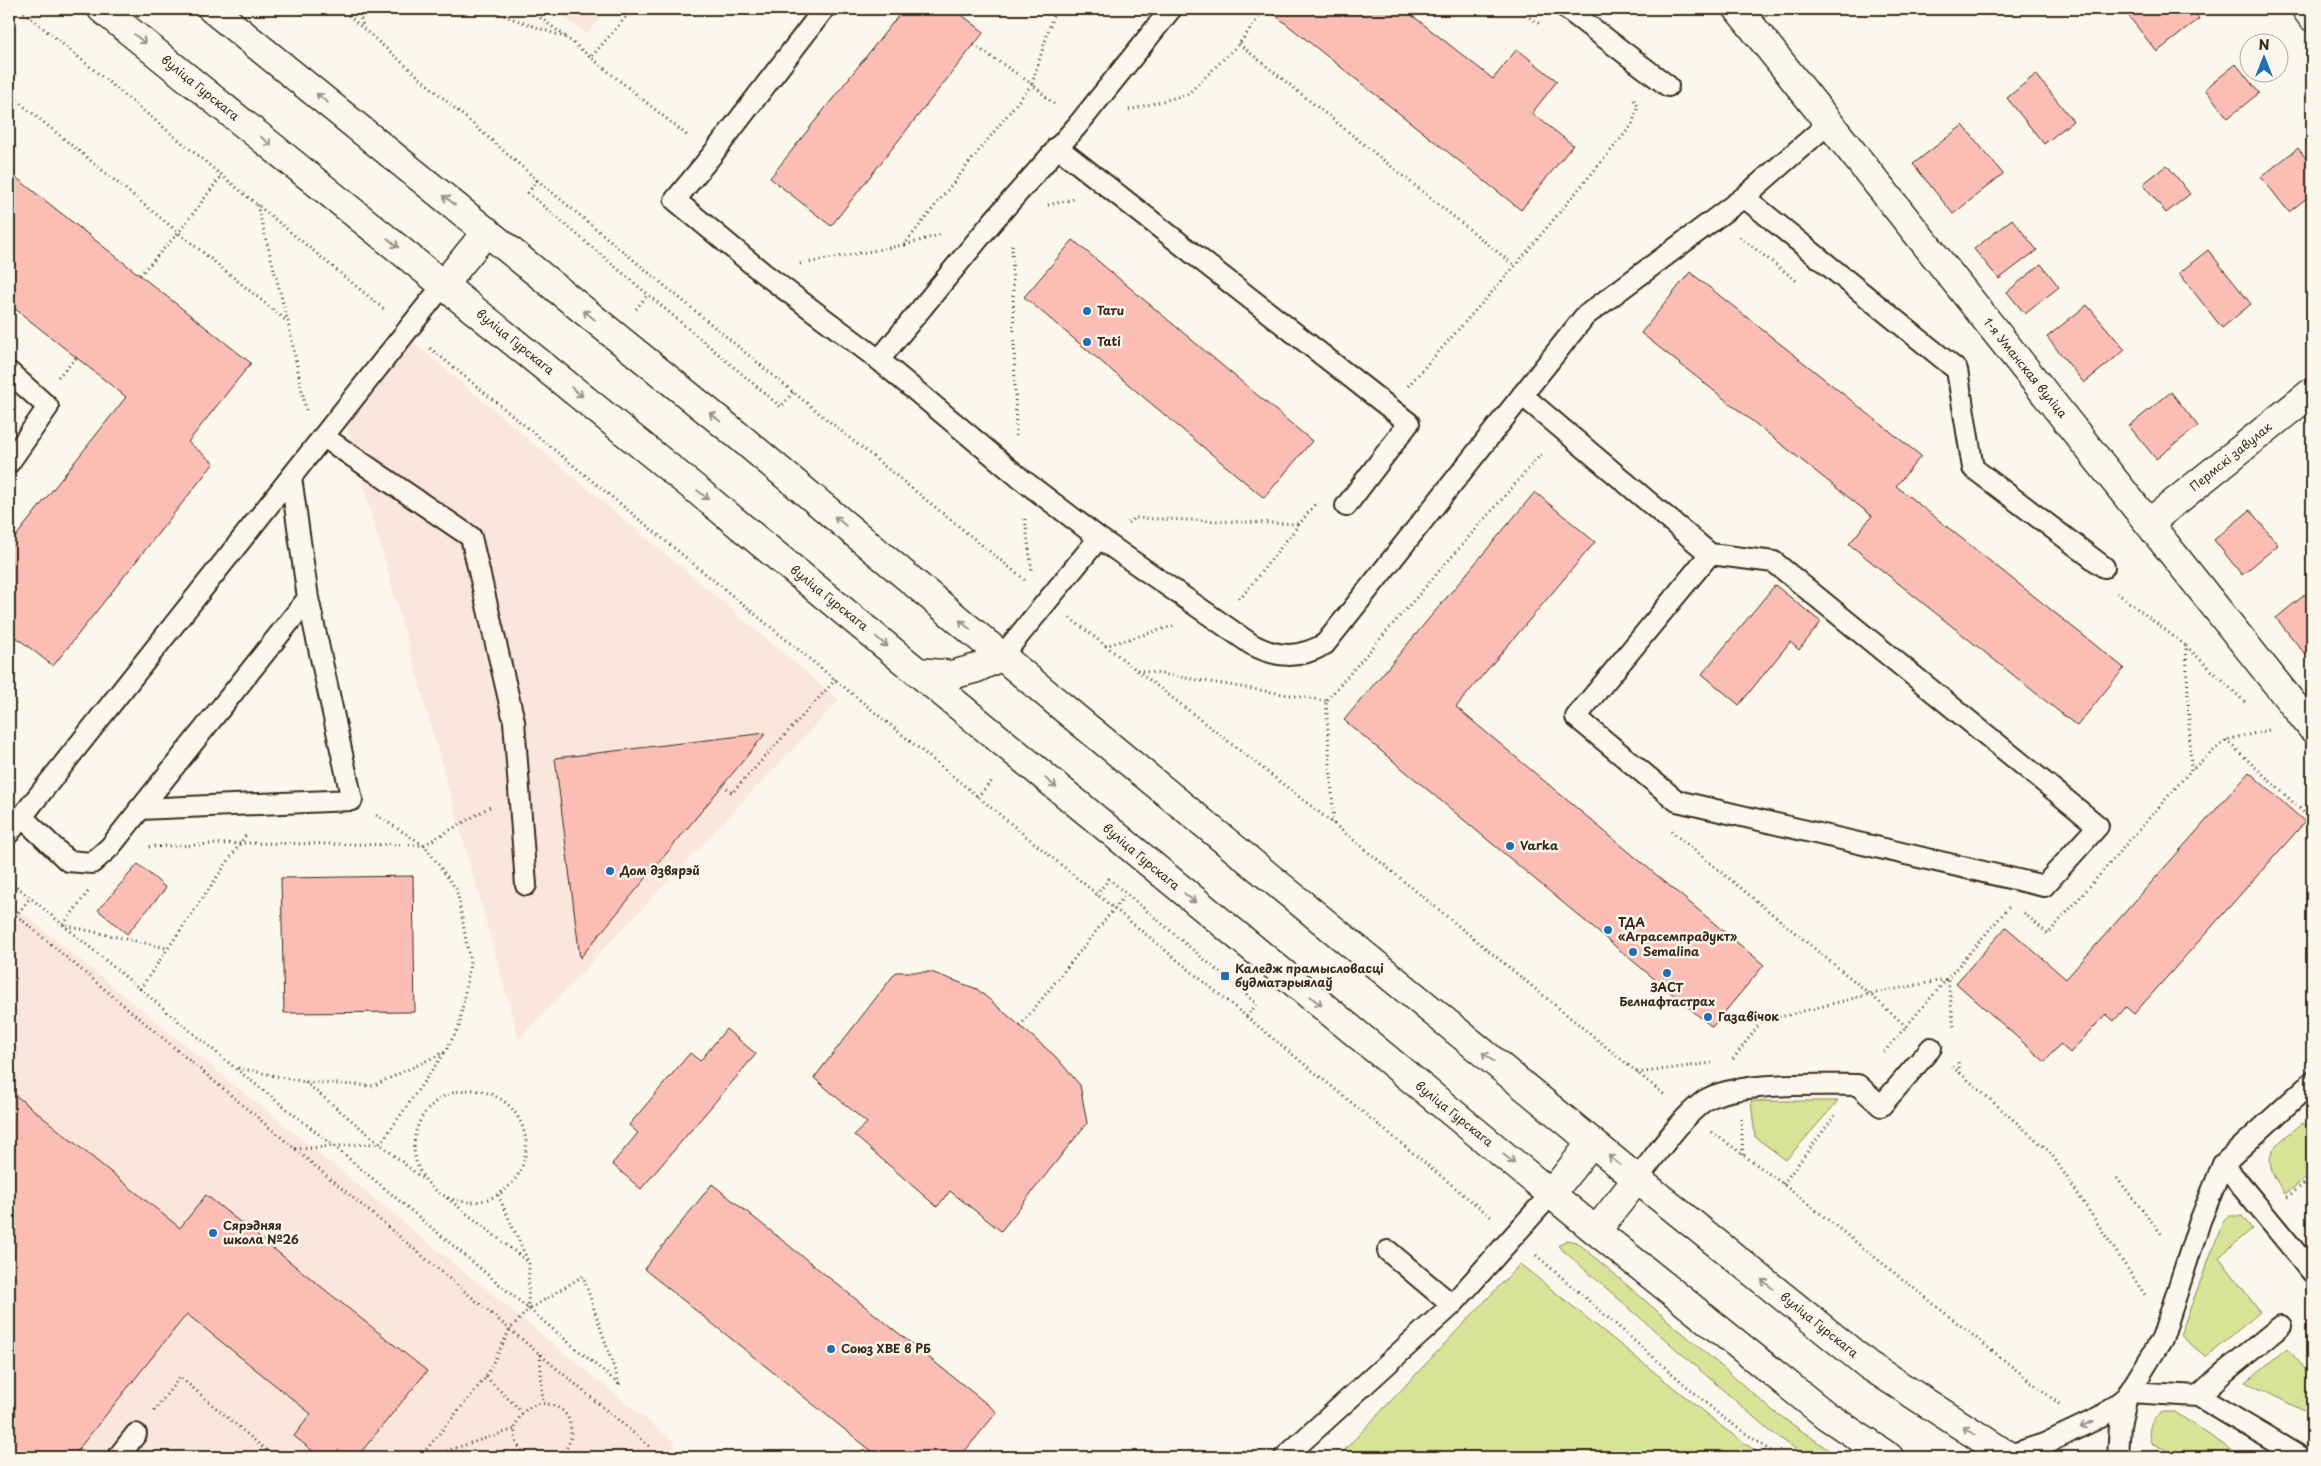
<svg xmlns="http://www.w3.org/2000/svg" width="2321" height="1466" viewBox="0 0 2321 1466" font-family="'Playpen Sans',sans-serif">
  <rect width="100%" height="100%" fill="#fbf7ec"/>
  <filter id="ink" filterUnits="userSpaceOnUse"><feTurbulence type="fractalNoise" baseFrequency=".02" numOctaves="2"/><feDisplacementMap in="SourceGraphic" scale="10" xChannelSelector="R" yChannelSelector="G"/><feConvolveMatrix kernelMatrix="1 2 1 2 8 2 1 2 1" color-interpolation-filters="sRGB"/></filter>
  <g filter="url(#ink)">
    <path fill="#fbe6dc" d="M554 9H608L586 34Z
      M413 342 839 700 519 1039 345 420Z
      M9 902 674 1442 678 1457H9Z"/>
    <path fill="#d7e396" stroke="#89865a" d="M1751 1101H1838L1786 1160 1755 1137Z
      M2303 1123 2312 1134V1174L2285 1194C2258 1155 2270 1149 2303 1123Z
      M2229 1216H2242L2252 1229 2219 1257 2260 1312 2206 1357 2180 1335 2223 1222Z
      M1567 1240 1576 1242 1584 1248 1772 1410 1839 1457H1807L1770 1431 1558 1246Z
      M1520 1264 1725 1429 1764 1457H1338Z
      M2287 1348 2312 1377V1415L2246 1382Z
      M2163 1412H2175L2242 1457H2181L2151 1443C2147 1430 2150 1420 2163 1412Z"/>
    <path fill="#fabeb5" stroke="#3b2a1e" d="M899 9H954L984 32 831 226 770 178 902 11Z
      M1280 9H1404L1493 79 1517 49 1557 81 1532 113 1573 145 1521 210 1275 15Z
      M2123 9H2192L2199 19 2157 52Z
      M2236 64 2259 93 2228 118 2205 89Z
      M2036 74 2073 121 2044 144 2007 98Z
      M1963 125 2003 174 1953 214 1913 164Z
      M2298 148 2312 166V194L2289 212 2261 177Z
      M2167 165 2190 194 2166 213 2143 184Z
      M9 172 251 363 188 442 214 463 53 666 16 637 9 646V545L126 397 9 304Z
      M2012 219 2037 250 1999 279 1974 249Z
      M1073 240 1312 441 1264 498 1024 297Z
      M2208 250 2251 304 2222 328 2179 273Z
      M2041 264 2059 287 2025 314 2007 292Z
      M1690 272 1921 456 1896 486 2124 668 2077 726 1849 544 1872 516 1641 333Z
      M2087 305 2125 350 2084 383 2047 337Z
      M2171 392 2198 426 2156 459 2129 426Z
      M1535 492 1595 542 1456 707 1764 965 1712 1027 1344 720Z
      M2250 510 2278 545 2242 575 2214 540Z
      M1775 585 1821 622 1799 650 1790 642 1739 705 1702 674Z
      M2312 589V649L2305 654 2276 618Z
      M766 733 723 785 580 958 555 758Z
      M2249 772 2305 822 2134 1014 2126 1007 2114 1021 2106 1014 2070 1053 2060 1044 2045 1062 1956 983 2006 927 2066 979Z
      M138 864 166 888 127 934 98 910Z
      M413 876 415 1012 284 1013 281 878Z
      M896 972H931L977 989 1055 1056 1080 1085 1087 1123 1001 1231 950 1191 937 1207 854 1135 867 1123 814 1078Z
      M726 1029 756 1054 641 1189 612 1164 638 1133 629 1125 690 1053 700 1061Z
      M9 1090 180 1228 206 1195 427 1371 357 1457H320L294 1436 311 1414 187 1314 72 1457H9Z
      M712 1184 997 1412 960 1457H879L644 1269Z"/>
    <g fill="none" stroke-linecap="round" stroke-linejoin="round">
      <g stroke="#3b2a1e" stroke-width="24">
        <path id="lane" d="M824 9 712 155 675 200 763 273 879 360 1020 478 1099 538 1251 644C1277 658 1299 659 1325 644L1585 316 1744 197 1829 123
          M1567 9 1668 86
          M1057 147 1409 423 1346 506
          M1744 197 1957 370 1973 468 2104 567
          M879 360 994 220 1077 126 1171 9
          M9 372 48 407 9 463
          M1522 395 1710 554 1576 717 1677 801 2044 886 2098 826 1774 562 1710 554
          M324 437 471 537 514 721 526 885
          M1002 656 1099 538
          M139 809 352 800 308 598
          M22 817 68 861 92 863 110 847 302 606 308 598 291 477
          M9 833 444 284
          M2223 1164 2312 1272
          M1637 1179C1658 1153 1678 1121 1704 1101 1732 1081 1822 1085 1858 1085L1881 1106 1931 1048
          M1388 1251 1452 1305
          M2129 1392 2198 1396 2300 1457
          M2198 1396 2221 1375 2281 1326
          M2007 1456 2044 1444 2101 1417 2127 1396 2162 1339 2200 1221 2223 1164 2312 1082
          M118 1457 136 1434
          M1285 1457 1452 1305 1551 1194
          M2118 1457 2120 1425 2127 1396"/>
      </g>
      <g stroke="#3b2a1e" stroke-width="31">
        <path id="street" d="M1738 9 2312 728
          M2306 9 2312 17
          M2149 523 2312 392"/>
      </g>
      <g stroke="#3b2a1e" stroke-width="31">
        <path id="secondary" d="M102 9 698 491 1596 1231 1827 1416 1889 1457
          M212 9 741 438 1078 720 1637 1179 1868 1365 2010 1457
          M444 284 487 231
          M919 672 952 675 977 668 1002 656
          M1551 1194 1592 1142
          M1596 1231 1637 1179"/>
      </g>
      <path stroke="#3b2a1e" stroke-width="3" stroke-dasharray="1 4" stroke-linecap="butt" d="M20 9 385 310
        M341 9 537 180 793 392 1025 580
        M358 9 363 26
        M485 9 567 38 689 137
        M528 9 565 36
        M1517 9 1540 24
        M1239 44 1515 266
        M974 45 1032 84 1055 9
        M592 56 633 9
        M9 94 288 322
        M1129 110 1188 94 1239 44 1265 9
        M537 180 528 193 781 407 793 392
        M257 205 288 322 306 410
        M1048 205 1074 199
        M1740 237 1798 282
        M905 245 942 234
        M1012 245 1016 436
        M800 264 904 245 1032 84 1056 106
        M140 275 179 232 222 175
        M636 309 648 294
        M430 348 1491 1217
        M58 377 76 358
        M1408 386 1515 266 1632 125 1638 106 1634 100
        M1025 519 1032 572
        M1128 523 1135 518 1299 524
        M2117 593 2186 646 2191 770 2226 740 2269 730
        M1238 598 1243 595 1316 503
        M1070 618 1334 824 1666 1096
        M1105 646 1173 626
        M2186 646 2247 704
        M1137 670 1326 701
        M2226 740 2312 820
        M723 785 732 793 836 679
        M977 797 992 781
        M1334 824 1326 701 1543 452
        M1671 831 1870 994 1908 1028
        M149 847 240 843 424 845 490 807
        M9 880 235 1068 335 1147 621 1386
        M88 892 63 925 167 948
        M1096 895 1109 879 1257 1004 1246 1017
        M2024 913 2048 934 2191 770
        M16 915 649 1446
        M9 924 30 898
        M140 989 246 835
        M1020 1026 1126 894
        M1884 1052 2009 907
        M1733 1059 1761 1022 1870 994 1948 979 1954 1028
        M1952 1067 1960 1073 1958 1062
        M238 1068 305 1082 373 1086 445 1052 459 1027 470 963 457 890 424 845 376 815
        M1637 1073 1712 1063
        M1960 1073 2050 1152 2145 1295
        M305 1082 424 1180
        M414 1146a56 56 0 1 1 112 0a56 56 0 1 1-112 0Z
        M1741 1119 1743 1155
        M1712 1132 1783 1184 2059 1404
        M295 1149 381 1143 444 1053
        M2117 1178 2163 1236
        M1783 1184 1836 1114
        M498 1195 529 1263 528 1310 583 1276 620 1386
        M2287 1197 2312 1178
        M447 1198 528 1262
        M1536 1255 1721 1416 1779 1457
        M540 1354 543 1403
        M486 1377 522 1412
        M154 1411 180 1377 274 1457
        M420 1457 486 1377 510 1329 528 1310
        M427 1457 515 1429
        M530 1457C495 1437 527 1387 560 1409 568 1414 571 1423 571 1432 571 1443 566 1452 556 1457"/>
      <use href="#lane" stroke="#fbf7ec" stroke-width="20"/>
      <use href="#street" stroke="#fbf7ec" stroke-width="28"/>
      <use href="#secondary" stroke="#fbf7ec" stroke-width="28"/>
    </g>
    <defs><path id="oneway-shaft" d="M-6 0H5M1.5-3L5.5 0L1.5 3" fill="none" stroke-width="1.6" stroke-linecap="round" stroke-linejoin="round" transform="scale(1.25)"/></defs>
    <g stroke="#9b9085">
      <use href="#oneway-shaft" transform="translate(140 39) rotate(39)"/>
      <use href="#oneway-shaft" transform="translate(322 98) rotate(-141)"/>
      <use href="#oneway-shaft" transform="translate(266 141) rotate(39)"/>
      <use href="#oneway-shaft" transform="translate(449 200) rotate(-141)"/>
      <use href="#oneway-shaft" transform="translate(393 243) rotate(39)"/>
      <use href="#oneway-shaft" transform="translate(589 315) rotate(-141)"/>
      <use href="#oneway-shaft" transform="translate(577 392) rotate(39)"/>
      <use href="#oneway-shaft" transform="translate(715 417) rotate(-141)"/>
      <use href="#oneway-shaft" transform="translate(703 495) rotate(39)"/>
      <use href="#oneway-shaft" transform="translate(840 521) rotate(-140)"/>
      <use href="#oneway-shaft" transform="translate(965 625) rotate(-140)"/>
      <use href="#oneway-shaft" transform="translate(882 642) rotate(39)"/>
      <use href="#oneway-shaft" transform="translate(1051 783) rotate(40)"/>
      <use href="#oneway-shaft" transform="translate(1190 898) rotate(40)"/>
      <use href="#oneway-shaft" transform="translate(1316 1001) rotate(39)"/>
      <use href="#oneway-shaft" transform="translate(1488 1057) rotate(-141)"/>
      <use href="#oneway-shaft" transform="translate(1509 1159) rotate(39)"/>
      <use href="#oneway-shaft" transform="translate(1614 1160) rotate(-140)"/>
      <use href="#oneway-shaft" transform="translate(1767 1284) rotate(-141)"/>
      <use href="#oneway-shaft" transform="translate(2087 1424) rotate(155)"/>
      <use href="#oneway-shaft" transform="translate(1969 1431) rotate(-147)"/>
    </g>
  </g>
  <g fill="#1f6fb2" stroke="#fbf7ec" stroke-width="2">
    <circle cx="1087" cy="311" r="5"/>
    <circle cx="1087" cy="342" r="5"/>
    <circle cx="1510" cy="846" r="5"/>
    <circle cx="610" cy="871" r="5"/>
    <circle cx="1608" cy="930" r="5"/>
    <circle cx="1633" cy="952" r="5"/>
    <circle cx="1667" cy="973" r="5"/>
    <rect x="1220" y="971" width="10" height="10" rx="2.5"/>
    <circle cx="1708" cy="1017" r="5"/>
    <circle cx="213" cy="1233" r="5"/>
    <circle cx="831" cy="1349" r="5"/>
  </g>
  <g text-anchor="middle" stroke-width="5" stroke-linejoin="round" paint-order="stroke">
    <g font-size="12" fill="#3b2a1e" stroke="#fbf7ec">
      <text transform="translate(200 88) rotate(39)" y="4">вуліца Гурскага</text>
      <text transform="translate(515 342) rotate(39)" y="4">вуліца Гурскага</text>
      <text transform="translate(2025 368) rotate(51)" y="4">1-я Уманская вуліца</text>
      <text transform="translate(2231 457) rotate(-39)" y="4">Пермскі завулак</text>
      <text transform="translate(829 598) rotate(39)" y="4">вуліца Гурскага</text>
      <text transform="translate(1141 857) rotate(40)" y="4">вуліца Гурскага</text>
      <text transform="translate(1454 1114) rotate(39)" y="4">вуліца Гурскага</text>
      <text transform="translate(1819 1325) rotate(39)" y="4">вуліца Гурскага</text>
    </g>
    <g font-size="12" font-weight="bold" fill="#3b2a1e" stroke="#fbf7ec" text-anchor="start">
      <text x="1097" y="315">Тати</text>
      <text x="1097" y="346">Tati</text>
      <text x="1520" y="850">Varka</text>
      <text x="620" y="875">Дом дзвярэй</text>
      <text x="1618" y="927">ТДА<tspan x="1618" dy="14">«Аграсемпрадукт»</tspan></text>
      <text x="1643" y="956">Semalina</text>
      <text x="1235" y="973">Каледж прамысловасці<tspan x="1235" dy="14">будматэрыялаў</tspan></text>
      <text x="1667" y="992" text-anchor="middle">ЗАСТ<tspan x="1667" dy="14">Белнафтастрах</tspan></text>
      <text x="1718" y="1021">Газавічок</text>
      <text x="223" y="1230">Сярэдняя<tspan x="223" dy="14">школа №26</tspan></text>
      <text x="841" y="1353">Союз ХВЕ в РБ</text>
    </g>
  </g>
  <rect width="2321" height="1466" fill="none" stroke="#fbf7ec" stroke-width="30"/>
  <rect x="15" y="15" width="2291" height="1436" fill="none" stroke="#3b2a1e" stroke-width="2" filter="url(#ink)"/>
  <g transform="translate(2264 58)"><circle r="24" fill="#fbf7ec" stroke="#aea59a"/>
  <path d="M0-4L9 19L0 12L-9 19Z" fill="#1f6fb2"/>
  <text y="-8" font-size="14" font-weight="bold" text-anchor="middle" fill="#3b2a1e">N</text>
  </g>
</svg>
